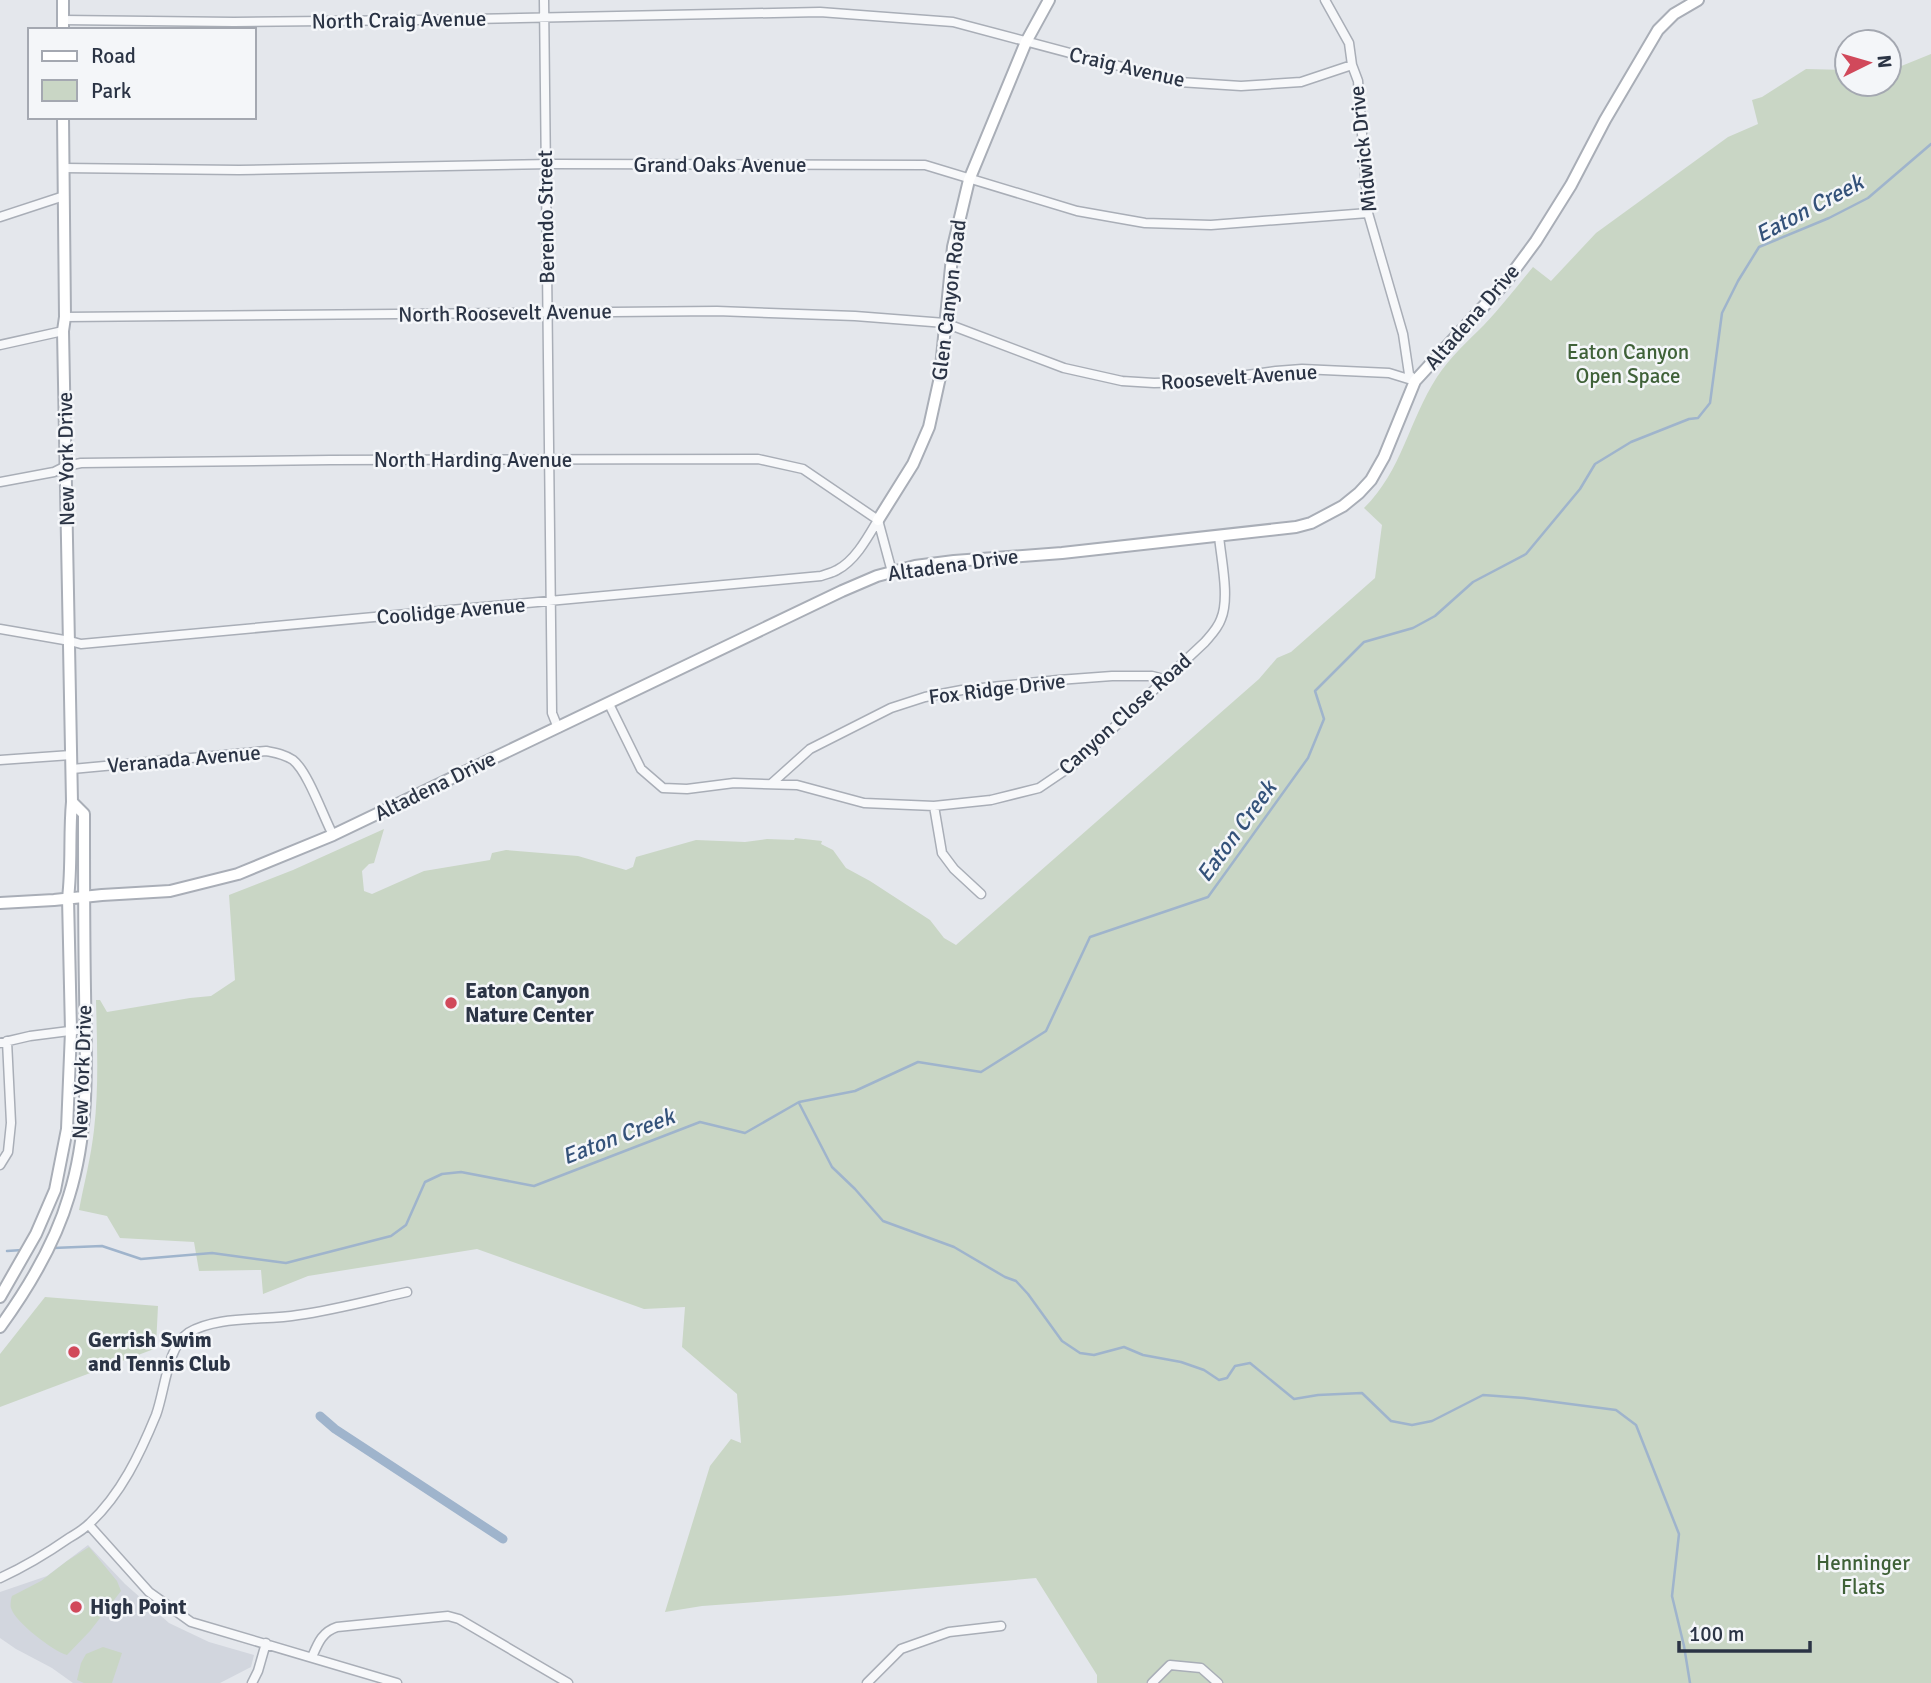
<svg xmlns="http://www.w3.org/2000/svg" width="1931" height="1683" viewBox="0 0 1931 1683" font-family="Signika,sans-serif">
  <rect width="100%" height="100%" fill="#e4e7ec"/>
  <path fill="#d2d6de" d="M88 1545 125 1584 169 1623 209 1642 254 1655 251 1667 220 1683H73L52 1668 16 1649 0 1638V1592L47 1576Z"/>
  <path fill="#c9d6c5" d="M1931 54V1683H1097V1675L1036 1578 837 1596 702 1606 665 1612 710 1466 731 1439 741 1443 737 1394 682 1347 685 1307 644 1309 477 1249 308 1276 263 1294 261 1270 199 1271 194 1242 120 1238 107 1216 79 1210C84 1184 91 1157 94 1130 99 1087 97 1043 96 1000H100L107 1012 190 998 211 996 235 980 229 895 293 870 384 829 374 863 369 864 362 871 364 891 372 894 424 871 490 860 492 853 506 850 578 856 626 870 633 867 636 857 696 840 745 842 767 839 794 840 795 838 822 841 821 844 833 850 846 868 870 881 930 920 944 938 956 945 1259 679 1277 658 1291 652 1375 578 1382 525 1364 508C1402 471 1409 420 1437 377 1450 357 1468 341 1484 325 1502 306 1517 286 1533 267L1551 281 1596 233 1728 137 1758 124 1752 100 1762 97 1806 69 1847 70V84H1889V71Z
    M45 1297 158 1306 156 1346 154 1349 0 1407V1354Z
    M89 1547 117 1581 121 1591 90 1631 67 1655C53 1651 15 1622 11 1608 10 1606 11 1598 12 1596L41 1581 67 1561Z
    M103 1647 122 1653 112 1683H84L77 1680 81 1663 86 1654Z"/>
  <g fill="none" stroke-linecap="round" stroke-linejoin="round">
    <path stroke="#9fb4cc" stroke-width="2.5" d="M799 1103 832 1167 855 1189 883 1221 954 1247 1005 1277 1016 1281 1028 1294 1062 1341 1080 1353 1094 1355 1124 1347 1143 1355 1181 1362 1204 1370 1219 1380 1227 1378 1235 1366 1250 1363 1294 1399 1318 1395 1362 1393 1391 1421 1412 1425 1432 1421 1483 1395 1524 1398 1616 1410 1636 1425 1679 1534 1672 1596 1684 1646 1690 1683
      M53 1248 102 1246 141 1259 212 1253 286 1263 391 1236 406 1225 425 1182 442 1174 461 1172 534 1186 700 1122 745 1133 799 1102 855 1091 918 1062 981 1072 1046 1031 1090 937 1208 897 1308 758 1324 719 1315 691 1364 642 1413 628 1435 616 1473 582 1526 554 1580 489 1595 464 1631 442 1689 419 1698 418 1710 403 1722 313 1738 281 1759 247 1829 218 1868 198 1931 144
      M7 1251 22 1250"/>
    <path stroke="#9fb4cc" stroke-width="9" d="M320 1416 335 1429 503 1539"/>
    <g stroke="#a9aeb7" stroke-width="11">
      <path id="street" d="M544 0 552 713 558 728
        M1325 0 1349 43 1352 65 1358 81 1368 213 1403 334 1409 374 1415 381
        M63 20 234 22 421 20 820 12 953 22 1179 82 1241 86 1301 82 1352 65
        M64 168 239 170 553 164 925 165 1077 211 1145 223 1211 225 1368 213
        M0 217 64 196
        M65 317 717 311 855 316 945 323 1064 368 1122 381 1154 383 1196 382 1276 371 1302 369 1389 373 1415 381
        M0 345 63 331
        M0 482 54 472 66 466 81 463 330 460 758 459 803 469 878 520 892 572
        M0 629 70 641 81 644 821 576C826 574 832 573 837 570 855 561 868 537 878 520
        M609 704 641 769 663 788 687 789 734 783 797 785 864 803 934 806 991 800 1039 788 1076 763 1205 642C1211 635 1218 628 1221 619 1230 598 1221 559 1219 536
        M0 760 71 755
        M72 769 266 751C276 753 284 754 293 760 308 772 323 816 333 835
        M771 784 810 749 891 708 925 697 962 690 1058 680 1112 676H1152L1164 679
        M934 806 942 853 954 869 981 894
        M0 1043 30 1036 85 1029
        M0 1165 8 1152 11 1123 7 1041
        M89 1525 149 1592 191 1622 397 1683
        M0 1578C24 1567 46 1554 69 1538 76 1534 84 1529 90 1523 121 1494 140 1454 156 1415 165 1391 167 1347 188 1333 217 1315 265 1321 298 1315 334 1310 371 1300 407 1292
        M312 1657C318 1643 322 1632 337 1627L448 1616 459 1619 568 1683
        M252 1683 258 1671 266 1643
        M867 1683 901 1649 949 1632 1001 1626
        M1152 1683 1170 1665 1201 1668 1218 1683"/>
    </g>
    <g stroke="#a9aeb7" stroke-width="14">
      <path id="secondary" d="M63 0V30
        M878 520 913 464 929 427 940 377 953 247 969 180 1026 42 1049 0
        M0 903 54 900 102 895 170 891 238 874 333 835 842 591 877 576 915 566 954 561 1062 553 1296 527 1311 523 1343 506 1359 493 1371 480 1384 457 1415 381 1505 283 1536 241 1571 185 1605 120 1658 30 1674 14 1698 0
        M0 1297 36 1234 55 1190 67 1129 71 1031 68 898C72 866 69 834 72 802L63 331 65 317 63 117
        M0 1327C29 1287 55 1244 69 1196 90 1129 86 1059 85 990 84 931 84 873 84 814L72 802"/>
    </g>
    <use href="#street" stroke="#f7f8fa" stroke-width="8"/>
    <use href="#secondary" stroke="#fff" stroke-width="10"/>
  </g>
  <g fill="#d1495b" stroke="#f4f6f9" stroke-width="2.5">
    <circle cx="451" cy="1003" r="7"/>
    <circle cx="74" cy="1352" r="7"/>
    <circle cx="76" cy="1607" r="7"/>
  </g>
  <g text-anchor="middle" stroke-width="5" stroke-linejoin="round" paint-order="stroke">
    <g font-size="21" fill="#2b3445" stroke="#f4f6f9">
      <text transform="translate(399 20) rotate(-1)" y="7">North Craig Avenue</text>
      <text transform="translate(1127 67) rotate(13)" y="7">Craig Avenue</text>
      <text transform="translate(1363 149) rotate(-96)" y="7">Midwick Drive</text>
      <text x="720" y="172">Grand Oaks Avenue</text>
      <text transform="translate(546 217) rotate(-91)" y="7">Berendo Street</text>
      <text transform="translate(949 300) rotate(-83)" y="7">Glen Canyon Road</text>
      <text transform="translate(505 313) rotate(-1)" y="7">North Roosevelt Avenue</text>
      <text transform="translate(1472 317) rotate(-49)" y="7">Altadena Drive</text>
      <text transform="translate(1239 377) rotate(-4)" y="7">Roosevelt Avenue</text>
      <text transform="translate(66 459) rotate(-91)" y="7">New York Drive</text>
      <text x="473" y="467">North Harding Avenue</text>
      <text transform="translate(953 565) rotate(-8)" y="7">Altadena Drive</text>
      <text transform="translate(451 611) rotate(-5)" y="7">Coolidge Avenue</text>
      <text transform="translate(997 689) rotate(-7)" y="7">Fox Ridge Drive</text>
      <text transform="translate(1125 714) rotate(-42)" y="7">Canyon Close Road</text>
      <text transform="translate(184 759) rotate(-5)" y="7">Veranada Avenue</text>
      <text transform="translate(435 786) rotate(-26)" y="7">Altadena Drive</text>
      <text transform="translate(82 1072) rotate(-88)" y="7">New York Drive</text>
    </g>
    <g font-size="21" fill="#3f6138" stroke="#f4f6f9">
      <text x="1628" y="359">Eaton Canyon<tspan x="1628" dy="24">Open Space</tspan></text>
      <text x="1863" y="1570">Henninger<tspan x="1863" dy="24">Flats</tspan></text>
    </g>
    <g font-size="21" font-weight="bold" fill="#2b3445" stroke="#f4f6f9" text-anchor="start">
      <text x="465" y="998">Eaton Canyon<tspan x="465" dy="24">Nature Center</tspan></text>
      <text x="88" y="1347">Gerrish Swim<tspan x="88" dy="24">and Tennis Club</tspan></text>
      <text x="90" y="1614">High Point</text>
    </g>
    <g font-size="23" font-style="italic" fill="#34527a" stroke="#f4f6f9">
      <text transform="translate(1809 208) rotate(-28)" y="8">Eaton Creek</text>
      <text transform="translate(1236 831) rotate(-54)" y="8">Eaton Creek</text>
      <text transform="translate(618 1136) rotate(-21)" y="8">Eaton Creek</text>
    </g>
  </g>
  <rect x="28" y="28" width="228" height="91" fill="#f4f6f9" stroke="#a4a8b1" stroke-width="2"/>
  <rect x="42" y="51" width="35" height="10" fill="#ffffff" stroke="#a4a8b1" stroke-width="2"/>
  <text x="91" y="63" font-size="21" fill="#2b3445">Road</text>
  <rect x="42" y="80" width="35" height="21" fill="#c9d6c5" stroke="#a4a8b1" stroke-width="2"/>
  <text x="91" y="98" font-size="21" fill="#2b3445">Park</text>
  <g transform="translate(1868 63) rotate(85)"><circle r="33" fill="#f4f6f9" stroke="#a4a8b1" stroke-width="2"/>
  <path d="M0-5L12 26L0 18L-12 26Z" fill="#d1495b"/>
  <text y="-10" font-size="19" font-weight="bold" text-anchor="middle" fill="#2b3445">N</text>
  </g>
  <path d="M1679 1641v10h131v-10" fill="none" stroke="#2b3445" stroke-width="3.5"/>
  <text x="1689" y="1641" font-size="21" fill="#2b3445" stroke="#f4f6f9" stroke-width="5" paint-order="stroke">100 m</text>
</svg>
